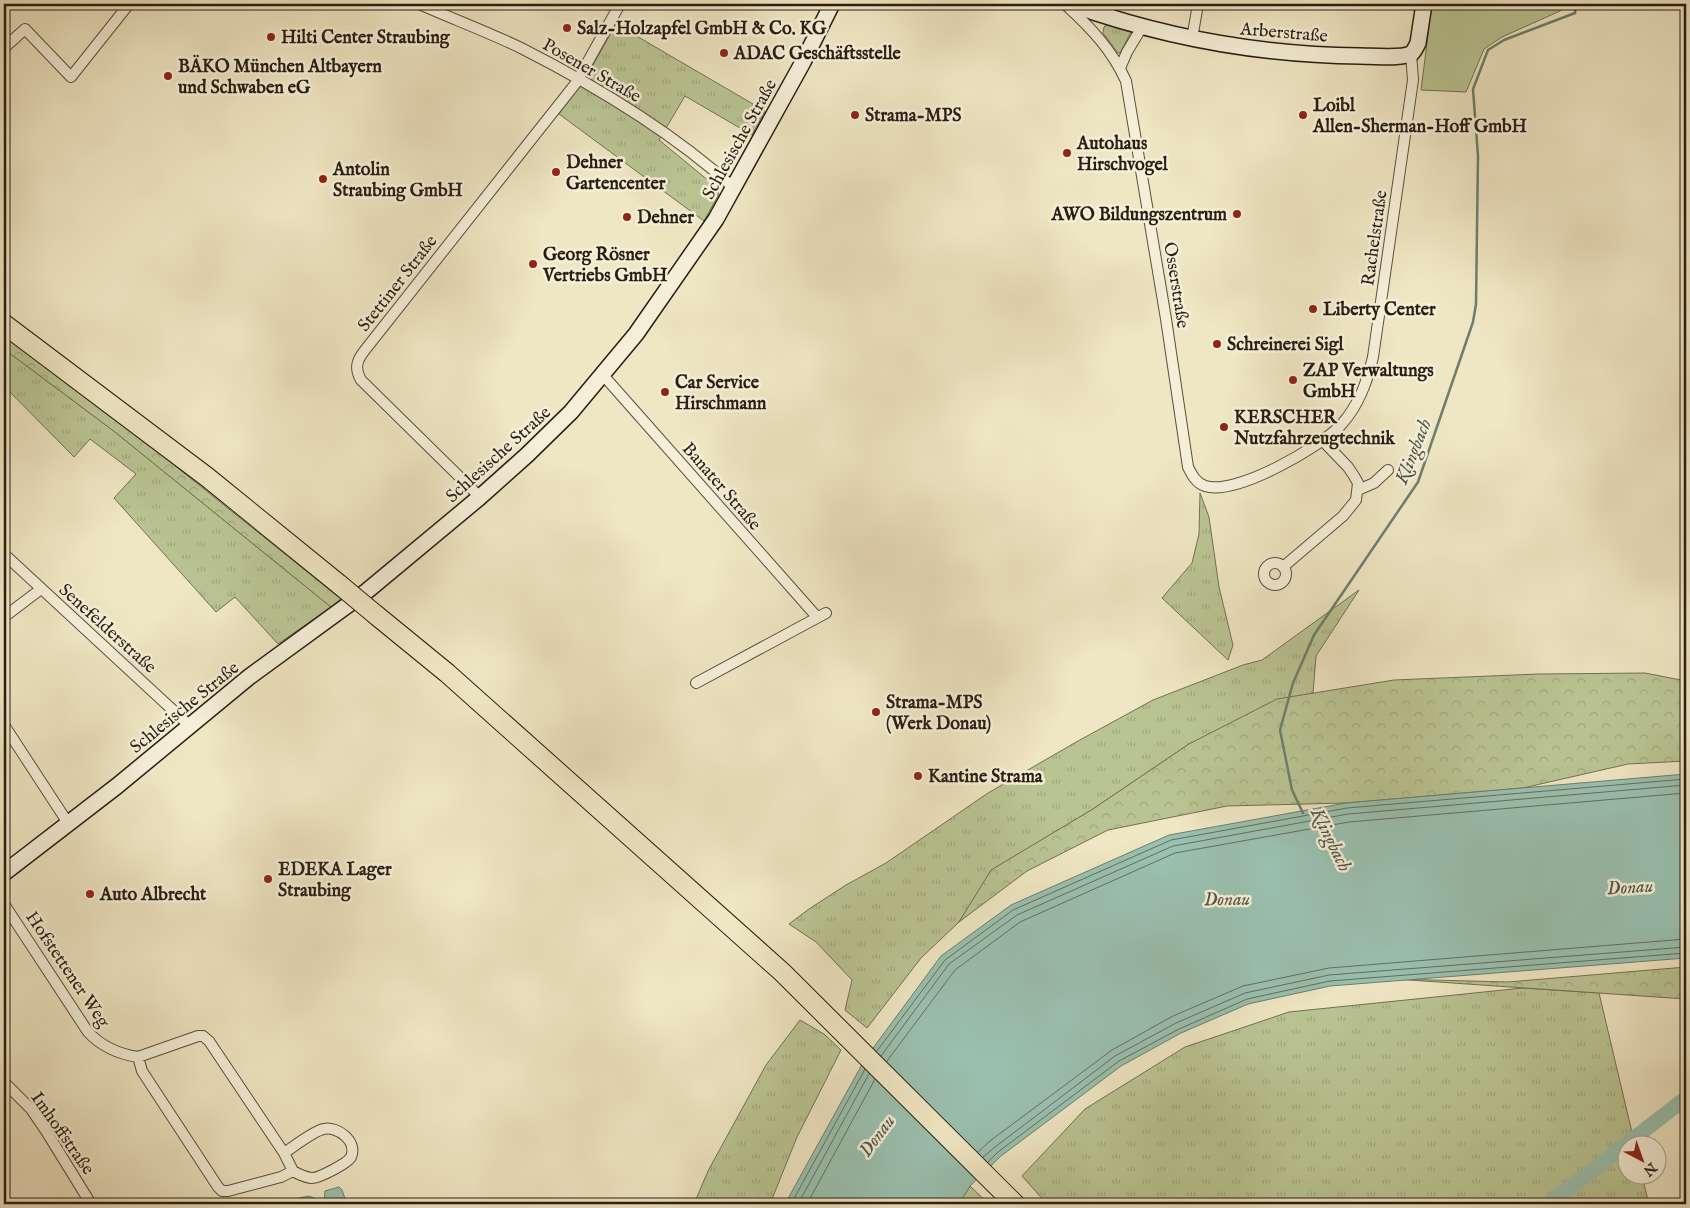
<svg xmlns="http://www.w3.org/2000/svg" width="1690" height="1208" viewBox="0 0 1690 1208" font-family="'IM FELL English',serif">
  <defs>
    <pattern id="grass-tufts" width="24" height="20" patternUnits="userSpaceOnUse" patternTransform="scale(1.25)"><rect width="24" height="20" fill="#bac493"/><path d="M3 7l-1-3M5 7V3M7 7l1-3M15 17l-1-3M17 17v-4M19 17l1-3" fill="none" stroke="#a0a87e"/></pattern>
    <pattern id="forest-crowns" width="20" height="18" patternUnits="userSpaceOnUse" patternTransform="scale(1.25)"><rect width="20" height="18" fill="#bac493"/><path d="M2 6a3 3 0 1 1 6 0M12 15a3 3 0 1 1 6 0" fill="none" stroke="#a0a87e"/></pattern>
  </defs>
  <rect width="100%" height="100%" fill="#efe6c3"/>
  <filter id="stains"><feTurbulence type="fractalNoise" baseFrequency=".004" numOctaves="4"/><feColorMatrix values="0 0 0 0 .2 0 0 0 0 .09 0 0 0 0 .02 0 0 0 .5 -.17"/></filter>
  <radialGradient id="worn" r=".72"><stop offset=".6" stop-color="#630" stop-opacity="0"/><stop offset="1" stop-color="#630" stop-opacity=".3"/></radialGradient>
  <path fill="url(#grass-tufts)" stroke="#717152" d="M616 24 765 111 752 135 685 96 659 140 715 186 719 194 704 221 559 114 593 65Z
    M1108 24 1131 32 1120 53H1118L1103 33 1104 27Z
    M4 349 115 432 331 607 278 644 235 597 216 612 114 498 136 474 90 439 74 457 4 386Z
    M1200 493 1209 517 1219 587 1233 645 1228 660 1162 598 1192 563 1199 534Z
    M1359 590 1316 656 1313 693 1189 744 1093 809 992 870 959 922 921 958 867 1028 845 1010 852 980 816 942 789 924 809 909 846 885 886 863 988 793 1078 741 1153 700 1243 665 1262 660Z
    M1523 988 1599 993 1635 1145 1628 1146V1176H1642L1649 1204H1047L1022 1176 1085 1109 1185 1047 1289 1012Z
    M800 1020 824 1034 841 1050 797 1137 770 1204H694L708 1171 766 1065Z
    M970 1186 989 1204H959Z"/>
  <path fill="url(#forest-crowns)" stroke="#717152" d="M4 333 118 420 341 599 331 607 115 432 4 349Z
    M1645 673 1686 681V761L1628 764 1523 788 1346 803 1227 806 1108 830 1027 871 959 922 991 870 1093 809 1189 744 1277 699 1394 680 1539 674Z
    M1686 967V999L1394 979 1508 982Z"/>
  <path fill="#bac493" stroke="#717152" d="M1432 4H1568L1560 11 1502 37 1484 49 1466 92 1421 90Z"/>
  <path fill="#9ac0af" stroke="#6c7f70" d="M1686 774V958L1330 986 1248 1004 1181 1033 1121 1066 1001 1156 970 1186 959 1204H785L865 1059 941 956 1011 905 1169 835 1346 803Z
    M339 1187 342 1190 347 1204H324L325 1191Z
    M309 1196 314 1198 317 1204H299V1198Z"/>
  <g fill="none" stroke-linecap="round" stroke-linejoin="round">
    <path stroke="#616f60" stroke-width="1" d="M877 1051 945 960 1013 910 1171 840 1347 808 1686 779
      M881 1056 949 964 1017 915 1173 846 1348 814 1686 785
      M887 1061 955 970 1020 922 1175 853 1349 822 1686 793
      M978 1152 990 1141 1112 1050 1173 1016 1243 986 1329 968 1686 939
      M983 1157 995 1147 1115 1056 1176 1023 1245 993 1329 975 1686 947
      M988 1162 998 1152 1119 1061 1179 1029 1247 999 1330 981 1686 953
      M791 1204 865 1069
      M798 1204 869 1074
      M807 1204 875 1079"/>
    <path stroke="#6c7f70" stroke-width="2.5" d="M1303 813 1292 790 1280 730 1293 683 1314 635 1418 482 1473 322 1476 304 1478 156 1473 89 1488 50 1504 40 1575 13 1576 4"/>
    <path stroke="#9ac0af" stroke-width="15" d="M1549 1204 1686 1098"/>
    <g stroke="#5a503e" stroke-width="12">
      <path id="street" d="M419 4C453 19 488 32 521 48 596 86 671 131 734 188
        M1067 6C1091 28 1112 50 1126 81L1166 319 1188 467C1192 475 1196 483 1205 486 1236 496 1320 447 1341 425 1359 405 1367 382 1373 357L1413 80 1411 54
        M1107 16 1111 4
        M1192 39 1198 4
        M4 48 25 29 71 77 129 4
        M1120 68 1127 52 1142 27
        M603 375 817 617
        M1358 490 1374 483 1388 470
        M480 497 361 380C354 368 357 360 365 350L576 83 620 4
        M4 554 190 726
        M1264 574a11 11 0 1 1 22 0a11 11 0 1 1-22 0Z
        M1283 567 1343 516 1356 500 1358 483 1354 476 1348 467 1323 441
        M4 617 41 589
        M696 683 826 613
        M4 725 68 823
        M4 904 88 1032C102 1047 118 1054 138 1057L198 1036H203L209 1041 284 1153 293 1171 281 1177 228 1191H222L218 1187 142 1071 138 1057
        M4 1082 31 1109 46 1131 91 1204
        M284 1153C293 1147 315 1130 324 1129 337 1126 358 1141 351 1157 348 1163 318 1179 311 1178 305 1177 298 1174 293 1171"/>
    </g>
    <g stroke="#281e12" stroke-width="18">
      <path id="secondary" d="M1070 4C1165 38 1259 55 1360 56 1371 56 1404 59 1412 53 1415 50 1416 47 1418 43L1424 4
        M4 873 117 786 249 677 367 591 480 497 527 455 571 412 636 334 716 219 803 62 832 4"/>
    </g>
    <g stroke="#281e12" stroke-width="21">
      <path id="highway" d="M4 324 207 477 340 585
        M376 615 447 673 782 972 1015 1204"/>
    </g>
    <use href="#street" stroke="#f5efd8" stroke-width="10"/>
    <use href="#secondary" stroke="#f5efd8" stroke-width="15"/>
    <use href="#highway" stroke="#efe6c3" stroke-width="19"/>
    <g stroke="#281e12" stroke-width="21" stroke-linecap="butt">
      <path id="highway-bridge" d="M340 585 376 615"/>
    </g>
    <use href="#highway-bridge" stroke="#efe6c3" stroke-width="19"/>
  </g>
  <g fill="#8f2418" stroke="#f5efd8" stroke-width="2">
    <circle cx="567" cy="28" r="5"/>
    <circle cx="271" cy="37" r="5"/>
    <circle cx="724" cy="53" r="5"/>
    <circle cx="168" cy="76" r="5"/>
    <circle cx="855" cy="115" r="5"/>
    <circle cx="1303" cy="115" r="5"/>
    <circle cx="1067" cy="153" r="5"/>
    <circle cx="556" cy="172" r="5"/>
    <circle cx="323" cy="179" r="5"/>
    <circle cx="1237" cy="214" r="5"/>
    <circle cx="627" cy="217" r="5"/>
    <circle cx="533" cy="264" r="5"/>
    <circle cx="1313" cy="309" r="5"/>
    <circle cx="1217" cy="344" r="5"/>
    <circle cx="1293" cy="380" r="5"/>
    <circle cx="665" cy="392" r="5"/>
    <circle cx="1224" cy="427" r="5"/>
    <circle cx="876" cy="712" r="5"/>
    <circle cx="918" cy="776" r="5"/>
    <circle cx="268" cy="879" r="5"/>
    <circle cx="90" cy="894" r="5"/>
  </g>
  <g text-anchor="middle" stroke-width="5" stroke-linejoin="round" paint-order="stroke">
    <g font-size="18" font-weight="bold" fill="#281e12" stroke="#f5efd8" text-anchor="start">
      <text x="577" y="34">Salz-Holzapfel GmbH &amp; Co. KG</text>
      <text x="281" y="43">Hilti Center Straubing</text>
      <text x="734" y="59">ADAC Geschäftsstelle</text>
      <text x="178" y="72">BÄKO München Altbayern<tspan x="178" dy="21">und Schwaben eG</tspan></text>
      <text x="1313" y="111">Loibl<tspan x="1313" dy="21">Allen-Sherman-Hoff GmbH</tspan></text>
      <text x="865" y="121">Strama-MPS</text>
      <text x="1077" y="149">Autohaus<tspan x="1077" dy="21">Hirschvogel</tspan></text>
      <text x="566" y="168">Dehner<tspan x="566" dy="21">Gartencenter</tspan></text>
      <text x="333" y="175">Antolin<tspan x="333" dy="21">Straubing GmbH</tspan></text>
      <text x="1227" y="220" text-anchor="end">AWO Bildungszentrum</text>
      <text x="637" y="223">Dehner</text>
      <text x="543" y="260">Georg Rösner<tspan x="543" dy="21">Vertriebs GmbH</tspan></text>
      <text x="1323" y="315">Liberty Center</text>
      <text x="1227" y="350">Schreinerei Sigl</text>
      <text x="1303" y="376">ZAP Verwaltungs<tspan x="1303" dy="21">GmbH</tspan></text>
      <text x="675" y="388">Car Service<tspan x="675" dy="21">Hirschmann</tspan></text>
      <text x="1234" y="423">KERSCHER<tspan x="1234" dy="21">Nutzfahrzeugtechnik</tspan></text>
      <text x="886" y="708">Strama-MPS<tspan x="886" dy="21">(Werk Donau)</tspan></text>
      <text x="928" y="782">Kantine Strama</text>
      <text x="278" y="875">EDEKA Lager<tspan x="278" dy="21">Straubing</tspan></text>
      <text x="100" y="900">Auto Albrecht</text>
    </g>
    <g font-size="18" fill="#281e12" stroke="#f5efd8">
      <text transform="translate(1284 32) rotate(5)" y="6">Arberstraße</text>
      <text transform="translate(592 70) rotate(30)" y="6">Posener Straße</text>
      <text transform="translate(739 139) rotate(-61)" y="6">Schlesische Straße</text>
      <text transform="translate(1374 238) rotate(-82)" y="6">Rachelstraße</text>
      <text transform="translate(397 283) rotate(-52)" y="6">Stettiner Straße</text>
      <text transform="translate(1177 285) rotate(81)" y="6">Osserstraße</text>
      <text transform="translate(498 454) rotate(-42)" y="6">Schlesische Straße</text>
      <text transform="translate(722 486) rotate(49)" y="6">Banater Straße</text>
      <text transform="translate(108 628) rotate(42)" y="6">Senefelderstraße</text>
      <text transform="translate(184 707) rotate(-39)" y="6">Schlesische Straße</text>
      <text transform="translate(68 969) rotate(56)" y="6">Hofstettener Weg</text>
      <text transform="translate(63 1133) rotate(55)" y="6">Imhoffstraße</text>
    </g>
    <g font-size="19" font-style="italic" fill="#505749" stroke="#f5efd8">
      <text transform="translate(1412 451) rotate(-68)" y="7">Klingbach</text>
      <text transform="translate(1332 839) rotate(64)" y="7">Klingbach</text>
      <text transform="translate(1630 886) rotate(-4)" y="7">Donau</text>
      <text transform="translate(1227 898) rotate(-1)" y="7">Donau</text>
      <text transform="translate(876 1135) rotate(-54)" y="7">Donau</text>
    </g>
  </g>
  <rect width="1690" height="1208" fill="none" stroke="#efe6c3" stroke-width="20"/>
  <rect x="5" y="5" width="1680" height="1198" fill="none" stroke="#281e12" stroke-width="2.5"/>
  <rect x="10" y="10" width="1670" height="1188" fill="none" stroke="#281e12"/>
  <g transform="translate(1642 1160) rotate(139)"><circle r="24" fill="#f5efd8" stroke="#a39b89"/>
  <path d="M0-4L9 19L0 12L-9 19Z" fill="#8f2418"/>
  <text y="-8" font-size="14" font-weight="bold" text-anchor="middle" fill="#281e12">N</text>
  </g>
  <rect width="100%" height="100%" filter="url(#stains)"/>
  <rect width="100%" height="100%" fill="url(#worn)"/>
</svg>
